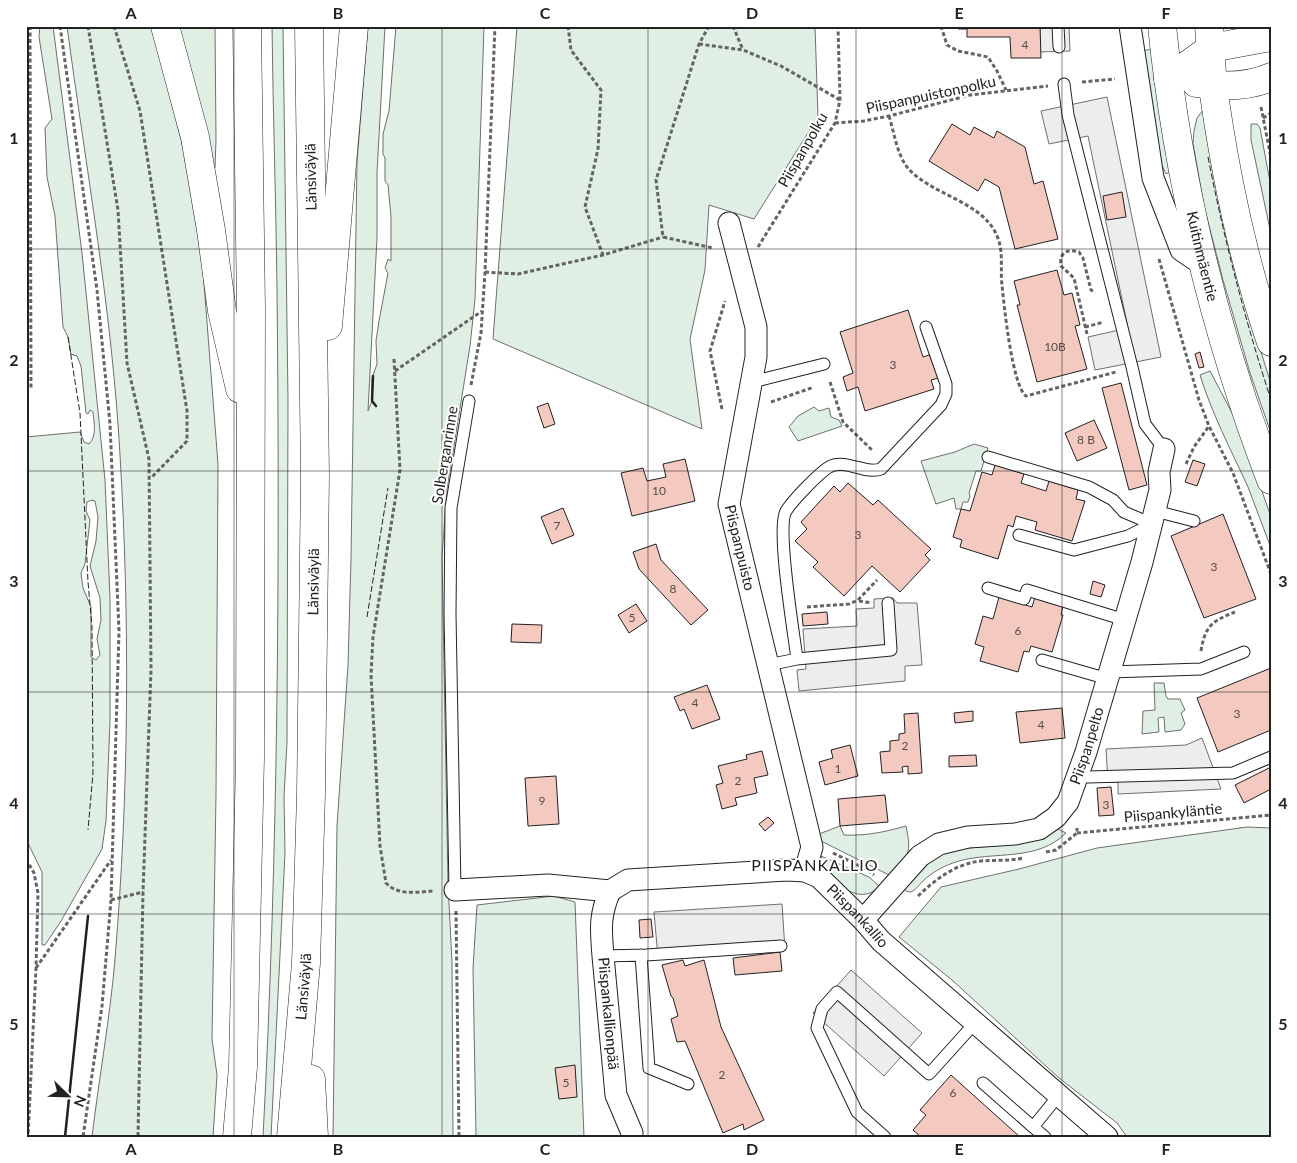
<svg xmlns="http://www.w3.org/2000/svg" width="1297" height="1163" viewBox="0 0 1297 1163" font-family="Lato,sans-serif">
  <rect width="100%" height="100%" fill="#fff"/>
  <path fill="#e0efe3" stroke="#6f6f6f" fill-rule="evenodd" d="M40 26H53L82 253 105 480 110 598V721L106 821 102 849 61 921 45 945H42V872L26 839V437L80 432 84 442 89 444C97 436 94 423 93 412L90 410 88 414 86 413 81 366 77 356 71 354 68 337 63 327 55 216 47 177 45 128 52 119 39 37ZM92 500 95 501 98 517 96 541 90 566 100 598 101 620 97 639 100 655 96 660 91 657V607L83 588 81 573 85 564 90 520 86 511 87 502Z
    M67 26H152L186 159 202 258 218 464 216 795 212 1039 217 1075 213 1137H92C99 1078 110 1018 115 959 129 791 130 622 120 455 112 311 86 169 67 26Z
    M176 26H215L216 140 215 168 212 171Z
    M272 26H283L288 400 287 742 284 797 285 853 271 1137H263C278 854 280 572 277 289 276 201 273 114 272 26Z
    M368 26H385L377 173V238L368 411 372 401V378L377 364 376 341 379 321 388 273 385 268 388 259 391 261V217L388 185 385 181V158L383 154V134L389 111 396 26H484L475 299 470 346 447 489 442 557 448 883 452 963 453 1137H333L337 826 348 665 351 559 357 162Z
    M517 26H815L818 117 754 219 709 205 705 270 690 339 702 429 493 339Z
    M1152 49 1171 169 1170 172 1166 174 1161 164 1142 51Z
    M1203 110 1205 111 1257 339 1271 384V433L1250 373 1223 280 1204 206 1193 143 1194 131 1197 118Z
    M1251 124H1257L1260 128 1271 187V234L1251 140Z
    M1210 371 1240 428 1271 517V548C1263 528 1256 507 1248 487 1231 450 1212 414 1200 375Z
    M814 407 819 411 829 408 831 417 839 420 842 426 798 441 789 427 798 416Z
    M974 444 988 448 981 471H976L969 493 970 496 968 502H963L961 509H956L954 498 936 504 921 461 955 452Z
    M1154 683H1164L1166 696 1168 699H1180L1185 710 1181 713 1185 724 1181 730 1165 732 1164 717 1158 718 1159 732 1142 734 1143 711 1155 710Z
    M840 826 844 835C866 836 885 832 906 826 912 855 909 854 889 875L821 841 819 834Z
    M1247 827 1271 828V1137H1127L1117 1123 1059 1078 952 980 899 937 941 887 1019 869 1097 848Z
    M1058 829 1066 833C1037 862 994 851 959 861 945 865 932 872 922 882 919 885 915 891 910 892 907 892 906 891 904 889L929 863 943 853 957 849 1018 844Z
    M821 856 869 877 879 886C877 888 873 892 870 893 850 900 834 879 822 868Z
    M554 896 575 902 584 1137H476L473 968 477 905Z"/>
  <path fill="#ededed" stroke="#6f6f6f" d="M1040 26H1069L1070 51 1040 52Z
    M1107 97 1161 357 1095 370 1088 337 1128 328 1088 136 1049 144 1041 111Z
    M893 598 897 603H917L922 665 905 666V681L799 691 797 670 806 669 803 629 857 626 856 609 874 608V599Z
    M1202 738 1221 789 1118 794V782H1108L1106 749 1186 745Z
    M782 904 785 950 658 958 654 912Z
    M851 970 922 1033 884 1076 813 1013Z"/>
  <path fill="#f3c9c0" stroke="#222" d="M958 26H1040L1041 58H1011L1010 37H967V29H958Z
    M952 124 970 135 974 127 994 138 997 131 1025 147 1034 184 1043 181 1058 239 1015 249 999 187 985 179 978 191 929 161Z
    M1122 192 1126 217 1107 220 1103 196Z
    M1057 270 1064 295 1072 293 1080 325 1075 326 1087 369 1037 382 1017 305H1020L1014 281Z
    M908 310 923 357 932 354 939 378 931 380 934 389 865 411 858 387 847 391 843 377 853 373 840 332Z
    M1200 352 1204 367 1199 368 1195 354Z
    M1121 383 1147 485 1129 490 1102 388Z
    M548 403 555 424 544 428 537 407Z
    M1094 420 1107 448 1077 461 1065 433Z
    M685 459 695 501 632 516 621 473 643 468 647 481 666 477 663 464Z
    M1193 460 1205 464 1197 486 1185 482Z
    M995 465 1024 474 1021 483 1046 491 1049 481 1078 490 1076 499 1085 501 1072 541 1035 530 1037 522 1016 516 1013 527 1008 525 998 559 960 547 962 540 953 537 961 509 970 511 982 472 992 475Z
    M848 483 873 505 878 500 931 549 925 555 930 560 900 592 872 566 844 596 813 567 818 562 795 541 807 529 801 522 834 486 840 492Z
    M563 508 574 535 552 544 541 517Z
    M1223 514 1256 599 1204 618 1171 536Z
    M656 544 661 560 708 610 691 625 639 569 633 552Z
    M1093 581 1105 585 1101 597 1090 594Z
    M999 597 1032 607 1035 597 1063 606 1061 615H1063L1052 652 1031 646 1029 652 1024 651 1018 672 980 661 984 647 975 644 983 616 993 619Z
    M636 604 647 621 629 633 618 615Z
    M827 612 828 624 803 626 802 614Z
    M512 624 542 625 541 643 511 642Z
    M1271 668V730L1218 752 1197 698Z
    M707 685 720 719 692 729 684 709 680 711 674 697Z
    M1062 708 1065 738 1020 743 1016 712Z
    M973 711V721L955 723 954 713Z
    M918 713 922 773 908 774V766L902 767 903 772 882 773 880 752 890 751V741L899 740V734L905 733 904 714Z
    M850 745 858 776 825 785 819 762 833 758 831 750Z
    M762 751 768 775 754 778 757 793 735 798 737 805 722 809 716 785 723 783 718 766 747 759 746 755Z
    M976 755 977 766 949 767V756Z
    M1271 767V789L1244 803 1235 785Z
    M556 776 559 824 528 826 525 778Z
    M1111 787 1114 815 1099 816 1097 788Z
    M885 795 888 822 840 826 838 799Z
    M768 817 774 823 765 831 759 824Z
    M651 919 653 937 640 938 639 920Z
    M780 952 782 971 735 975 733 958Z
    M683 960 685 966 704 960 721 1027 764 1120 744 1130 743 1124 723 1133 685 1041 677 1042 671 1019 678 1016 673 998 671 996 662 965Z
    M575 1065 577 1097 559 1099 555 1068Z
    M951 1075 1020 1137H921L913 1130 926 1115 920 1110Z"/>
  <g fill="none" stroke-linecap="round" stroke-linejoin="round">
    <g stroke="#222" stroke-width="13">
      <path id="lane" d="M1058 26 1059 47
        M1064 84 1068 115 1132 367 1145 424 1164 449
        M752 382 824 364
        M988 457 1089 487 1113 500 1124 512 1152 524
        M1155 511 1194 521
        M1019 535 1074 550 1128 536 1152 524
        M988 588 1024 599 1027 590 1125 620
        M797 659C794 634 776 528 786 511 793 500 819 473 829 467 846 458 865 475 881 469L941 405 946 394V384L926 327
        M1042 660 1108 679
        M768 665 797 659 891 650 888 603
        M1110 672 1201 669 1244 652
        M1077 776 1088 777 1233 773 1271 757
        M455 890 450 614 451 508 469 401
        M641 955 649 1068 688 1084
        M603 956 646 955 781 946
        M983 1083 1033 1127
        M885 1137 857 1112 817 1028 822 1009 837 992 929 1074 975 1023
        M1045 1137 1033 1127 1059 1095"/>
    </g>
    <g stroke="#222" stroke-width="23">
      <g id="street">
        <path d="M1130 26 1153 178 1181 250 1203 265"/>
        <path id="s1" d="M729 223 756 327V357L729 504 812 847 805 871"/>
        <path id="s2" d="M455 890 548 885 610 891 628 880 787 870 805 871 819 877 863 920 881 941 1107 1137"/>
        <path id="s3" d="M610 891C599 916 601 930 603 956L616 1095 632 1133"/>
        <path id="s4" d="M863 920 920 856 939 844 968 837 1015 834 1039 829 1056 817 1068 802 1086 752 1142 562 1160 490 1159 472 1164 449"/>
      </g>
    </g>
    <g stroke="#222" stroke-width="29">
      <g id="primary">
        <path id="s5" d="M1162 26C1178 181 1215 334 1271 480"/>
        <path d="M1209 26C1211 46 1211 67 1213 87 1225 173 1243 260 1271 342"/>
        <path d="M1168 79 1211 48 1271 37"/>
        <path d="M1196 83C1221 87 1248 87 1271 77"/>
      </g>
    </g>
    <g stroke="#222" stroke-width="29">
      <g id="highway">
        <path d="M165 26 195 137 211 230 222 311 240 389"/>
        <path d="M328 326 354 26"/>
        <path d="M311 1079 314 1137"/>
        <path d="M237 1137 243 1067 250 758 251 308 247 26"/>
        <path id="s6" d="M291 1137 306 963 311 794 315 475 309 26"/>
      </g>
    </g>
    <path stroke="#646464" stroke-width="3" stroke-dasharray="4 2.5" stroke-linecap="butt" d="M30 26 31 389
      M60 26 97 290 110 424 119 631 111 900 102 1006 83 1137
      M88 26 118 210 127 363 149 459 151 670 143 892 138 1137
      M114 26 140 111 187 411V441L151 478
      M568 26 571 50 601 90 598 149 585 207 603 255
      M709 26 699 44 656 180 663 237 713 248
      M733 26 743 50
      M941 26 947 45 958 51 988 57 997 71 1006 90
      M699 44 743 50 781 66 840 100
      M1082 82 1115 79
      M1261 107 1271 158
      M889 116C894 132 897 154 907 167 930 195 983 201 997 236 1004 251 1000 269 1002 285 1004 305 1012 385 1026 396L1116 372
      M1263 118 1271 113
      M835 123 864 121 889 116 970 95 1048 86
      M758 247 835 123 840 100 838 26
      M1159 259 1199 400 1209 426 1233 473 1271 574
      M485 272 518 274 603 255 663 237
      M1085 327 1104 322
      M1087 334 1074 278 1061 266C1059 253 1067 248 1079 252L1083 258 1091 290 1095 293
      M394 359 400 470 373 637 371 675 380 846 386 883C398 896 417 892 433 891
      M395 371 482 311
      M830 382 843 422 873 451
      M471 385 481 333 485 272 495 26
      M771 402 814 387
      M722 409 710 351 725 301
      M1186 464 1194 447 1209 426
      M859 601 872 603
      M807 607 849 604 858 600 877 580
      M1201 651C1205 626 1212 621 1235 612
      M1077 833 1271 815
      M1046 852 1056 850 1077 833V828
      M833 853 866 869 874 875
      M26 859 34 873 38 893 36 968 28 1137
      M918 896C936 879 955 864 981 861 995 860 1010 861 1023 858
      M111 900 143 892
      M456 911 459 1137
      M36 968 111 860"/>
    <use href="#lane" stroke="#fff" stroke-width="11"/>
    <use href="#street" stroke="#fff" stroke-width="21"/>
    <use href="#primary" stroke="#fff" stroke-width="28"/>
    <use href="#highway" stroke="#fff" stroke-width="28"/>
    <path stroke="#222" stroke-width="1" stroke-dasharray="6 2.5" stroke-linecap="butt" d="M1208 157C1224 239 1245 320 1271 400
      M68 337 80 413 88 582 92 627 93 773 88 830
      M367 617 388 488"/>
    <path stroke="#222" stroke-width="2.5" d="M373 376 372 401 376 406
      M65 1137 88 916"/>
  </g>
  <path fill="none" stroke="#222" stroke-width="1" stroke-opacity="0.55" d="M234 26V1137M442 26V1137M648 26V1137M856 26V1137M1062 26V1137M26 249H1271M26 471H1271M26 692H1271M26 914H1271"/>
  <g text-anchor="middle" stroke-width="4" stroke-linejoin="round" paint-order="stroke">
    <g font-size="12" fill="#564c4a">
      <text x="1025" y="49">4</text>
      <text x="1055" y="351">10B</text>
      <text x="893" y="369">3</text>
      <text x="1086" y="444">8 B</text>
      <text x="659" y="495">10</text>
      <text x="557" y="530">7</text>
      <text x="858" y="539">3</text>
      <text x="1214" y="571">3</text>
      <text x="673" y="593">8</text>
      <text x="632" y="622">5</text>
      <text x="1018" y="635">6</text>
      <text x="695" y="707">4</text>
      <text x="1237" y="718">3</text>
      <text x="1041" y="729">4</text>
      <text x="905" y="750">2</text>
      <text x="838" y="773">1</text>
      <text x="738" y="785">2</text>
      <text x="542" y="805">9</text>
      <text x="1106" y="809">3</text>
      <text x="722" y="1079">2</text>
      <text x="566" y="1087">5</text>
      <text x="953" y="1097">6</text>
    </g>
    <g font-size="15" fill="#222" stroke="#fff">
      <text transform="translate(931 95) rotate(-12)" y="5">Piispanpuistonpolku</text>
      <text transform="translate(803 150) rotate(-60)" y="5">Piispanpolku</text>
      <text transform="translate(311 177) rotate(-91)" y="5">Länsiväylä</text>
      <text dy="5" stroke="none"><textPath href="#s5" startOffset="234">Kuitinmäentie</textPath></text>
      <text transform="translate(445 455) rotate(-81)" y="5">Solberganrinne</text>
      <text dy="5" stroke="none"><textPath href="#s1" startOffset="332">Piispanpuisto</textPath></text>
      <text dy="5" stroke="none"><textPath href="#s6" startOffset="556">Länsiväylä</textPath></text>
      <text dy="5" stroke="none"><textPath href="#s4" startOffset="309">Piispanpelto</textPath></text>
      <text transform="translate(1173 813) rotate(-5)" y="5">Piispankyläntie</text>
      <text dy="5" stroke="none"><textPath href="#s2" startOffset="424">Piispankallio</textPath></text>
      <text dy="5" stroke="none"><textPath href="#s6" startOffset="151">Länsiväylä</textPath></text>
      <text dy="5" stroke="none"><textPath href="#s3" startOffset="124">Piispankallionpää</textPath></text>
    </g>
    <g font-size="16" letter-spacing="1" fill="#222" stroke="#fff">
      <text x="815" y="871">PIISPANKALLIO</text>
    </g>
  </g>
  <rect width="1297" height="1163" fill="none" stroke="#ffffff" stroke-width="55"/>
  <g transform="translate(68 1096) rotate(113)" stroke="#ffffff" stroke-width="4" paint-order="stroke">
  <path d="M0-4L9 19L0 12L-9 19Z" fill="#222222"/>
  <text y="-8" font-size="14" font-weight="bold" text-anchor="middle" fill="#222222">N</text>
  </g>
  <rect x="28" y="28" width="1242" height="1108" fill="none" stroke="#222" stroke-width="2"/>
  <g font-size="16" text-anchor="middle" font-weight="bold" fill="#222">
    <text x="131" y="19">A</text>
    <text x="338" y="19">B</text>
    <text x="545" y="19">C</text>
    <text x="752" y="19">D</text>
    <text x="959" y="19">E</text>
    <text x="1166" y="19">F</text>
    <text x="14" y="144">1</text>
    <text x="1283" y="144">1</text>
    <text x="14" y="366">2</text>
    <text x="1283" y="366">2</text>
    <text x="14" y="587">3</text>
    <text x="1283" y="587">3</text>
    <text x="14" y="809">4</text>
    <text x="1283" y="809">4</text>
    <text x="14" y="1030">5</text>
    <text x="1283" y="1030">5</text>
    <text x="131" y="1155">A</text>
    <text x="338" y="1155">B</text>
    <text x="545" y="1155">C</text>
    <text x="752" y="1155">D</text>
    <text x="959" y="1155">E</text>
    <text x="1166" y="1155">F</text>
  </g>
</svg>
